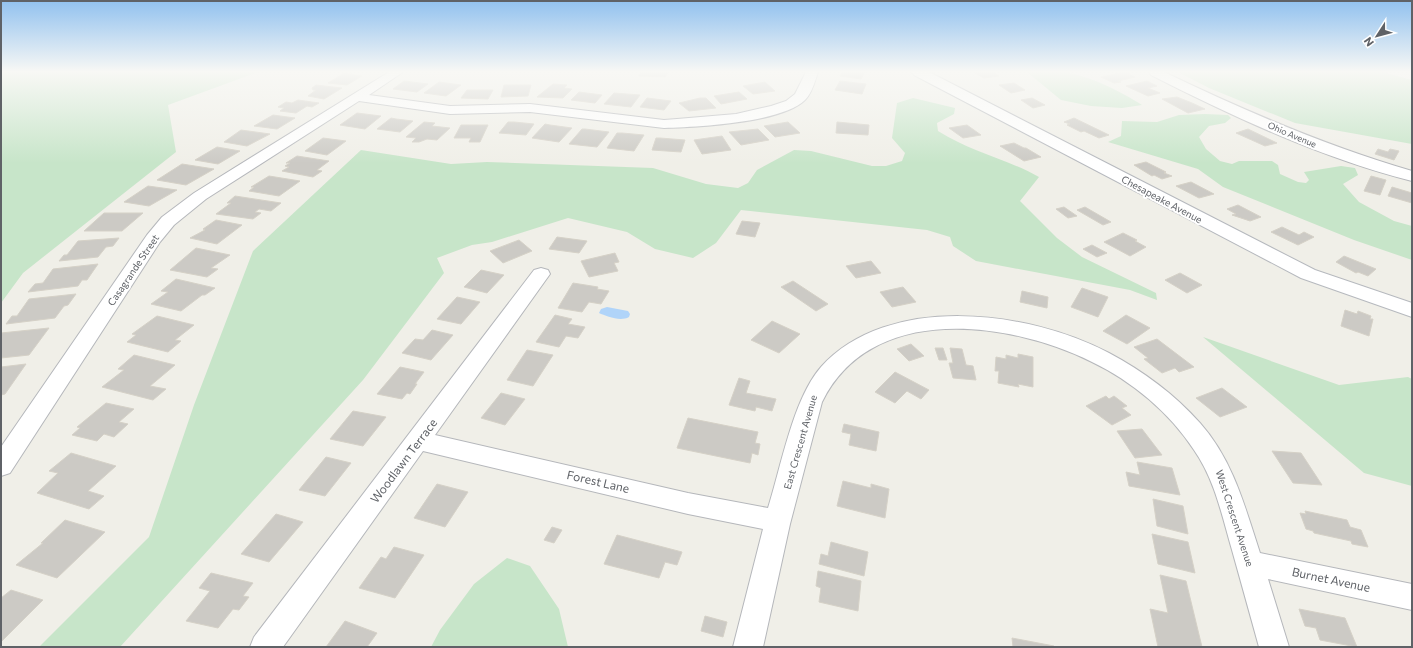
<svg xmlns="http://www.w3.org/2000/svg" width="1413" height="648" viewBox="0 0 1413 648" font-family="Commissioner,sans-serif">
  <rect width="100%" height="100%" fill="#f0efe8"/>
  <path fill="#c7e5c9" d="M1 72H258L168 105 176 152 23 273 1 303Z
    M1027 72C1039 72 1052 70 1064 72 1090 76 1120 91 1142 105L1122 108 1091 106 1061 100Z
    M1178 72H1383L1412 80V144L1295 123 1209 88Z
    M913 98 955 108 954 114 937 123 938 131C969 151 1007 159 1039 177L1020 201 1057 238 1082 257 1156 293 1157 300 1130 290 976 261 953 246 950 237 927 230 741 210 716 243 693 258 655 249 627 232 568 218 492 242 472 245 437 258 444 273 363 380 120 647H39L149 537 194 405 253 251 361 150 451 164 487 162 653 168 706 184 738 188 748 183 757 170 794 150 811 151 872 166H886L902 161 905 153 892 138 897 103Z
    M1205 114 1228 115 1231 118 1225 123 1209 126 1199 137 1206 149 1220 161 1232 164 1239 161H1272L1278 165 1280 174 1298 182 1306 183 1309 180 1304 172 1341 166 1355 168 1358 175 1343 184 1359 202 1394 221 1412 226V260L1354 240 1223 187 1198 169 1108 142 1121 136 1122 121 1157 122 1179 115Z
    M1203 337 1339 385 1408 377 1412 379V486L1364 473Z
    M507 558 530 566 559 609 568 647H431L440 630 474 584Z"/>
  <path fill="#b0d4f9" d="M607 307 628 311 630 314 629 317C620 322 606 316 599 313L601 309Z"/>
  <path fill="#cccac5" stroke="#d5d1c7" d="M641 72H668L665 77 639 76Z
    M842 72H865L861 79 840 76Z
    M973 72H993L999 76 984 78Z
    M1125 72 1135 77 1118 81 1121 82 1114 83 1101 77Z
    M344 73 362 76 347 85 328 83Z
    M404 81 428 84 417 92 393 89Z
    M840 81 866 84 862 94 835 90Z
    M1147 81 1157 86 1148 88 1160 93 1148 96 1126 86Z
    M439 82 461 85 446 96 424 93Z
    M765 82 775 91 753 94 743 86Z
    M1014 83 1025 90 1011 93 999 85Z
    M553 84 567 85 564 88 572 89 563 98 537 97Z
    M316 85 342 88 324 99 308 96 316 90H313L312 88Z
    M504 85H531L528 96 501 97Z
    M467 90H493L488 99 461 98Z
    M579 92 602 95 595 103 571 100Z
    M739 92 747 99 721 104 714 96Z
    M614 93 640 95 631 107 604 104Z
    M1177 97 1192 103 1205 109 1188 113 1162 99Z
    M647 98 671 101 664 110 640 107Z
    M700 98H706L716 108 689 111 679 103Z
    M1032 98 1045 105 1033 108 1021 100Z
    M298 100 319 103 312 107 307 106 296 113 280 111 284 108 278 107 286 102 292 103Z
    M357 113 381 116 365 129 340 125Z
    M273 115 295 118 277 129 254 126Z
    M391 118 396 119 413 121 400 132 377 129Z
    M1074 118 1109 135 1099 138 1084 131 1081 132 1067 125 1070 124 1064 122Z
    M424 122 435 123 432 126 450 128 437 140 427 139 419 142H412L416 138 406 137Z
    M508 122H514L534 124 526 135 499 133Z
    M788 122 800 133 775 137 764 126Z
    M837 122 869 125 868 135 836 133Z
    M545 124 550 125 572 128 559 142 532 138Z
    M461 125H488L480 142H469L471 138H454Z
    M967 125 981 135 963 138 949 128Z
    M582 129H585L609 132 597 147 569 144Z
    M758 129 769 140 741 145 729 132Z
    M1248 129 1277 143 1265 146 1236 133Z
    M241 130 270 134 247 146 224 142Z
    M617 133H622L644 135 634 151 607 148Z
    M722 136 731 150 702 154 694 140Z
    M323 138 346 141 327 155 305 151Z
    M656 138H660L685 140 681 152 652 150Z
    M1014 143 1024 148H1026L1041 157 1024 161 1000 146Z
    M217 147 240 151 218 164 195 160Z
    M1378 149 1388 152 1390 149 1399 151 1394 160 1375 154Z
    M297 156 329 161 317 170 322 171 313 177 282 171 289 167 285 166 290 163H286Z
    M1146 162 1166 172 1164 173 1172 176 1162 179 1154 175 1152 176 1134 165Z
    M182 164 214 169 186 185 157 180Z
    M269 176 300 181 279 196 249 191 254 187H251Z
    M1371 176 1386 180 1380 195 1364 191Z
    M1191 182 1214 194 1199 198 1176 186Z
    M148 186 177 190 149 206 124 202Z
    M1392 187 1412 193V203L1388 196Z
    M235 196 281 203 271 211 259 209 255 212 261 213 253 219 216 214 231 203H227Z
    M1238 205 1261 217 1250 221 1232 215 1236 214 1227 209Z
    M1064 207 1077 216 1068 218 1056 209Z
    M1085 207 1111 222 1103 225 1077 210Z
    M104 213H143L122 231H84Z
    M216 220 242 225 217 244 190 238 205 230 203 229Z
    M742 221 760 223 755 237 736 234Z
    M1282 227 1299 235 1304 232 1314 237 1298 245 1271 232Z
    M1123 233 1137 240 1135 241 1146 247 1130 256 1104 242Z
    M557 237 587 241 579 253 549 249Z
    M119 238 113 246 106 247 98 257 59 261 64 255H67L78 241Z
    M519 240 532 251 503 263 490 251Z
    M1092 245 1107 253 1097 257 1083 249Z
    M196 248 230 255 211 268 218 269 207 277 170 270Z
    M615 253 619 262 614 263 618 271 589 277 581 261Z
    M1344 256 1376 269 1368 276 1358 272 1356 273 1336 262Z
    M871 261 881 273 856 278 846 266Z
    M98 264 87 280H82L78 286 28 292 35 284 43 283 53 269Z
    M481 270 504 275 487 293 464 287Z
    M1180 273 1202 285 1187 293 1165 280Z
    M176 279 215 288 205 295H202L181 311 151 304 168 292 161 291Z
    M793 281 828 304 816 311 781 287Z
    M573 283 598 287 597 289 609 291 601 304 589 302 582 312 558 308Z
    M903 287 916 302 892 307 880 292Z
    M1082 288 1108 297 1098 317 1071 307Z
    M1022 291 1048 297 1047 308 1020 302Z
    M76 294 68 305 64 306 55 318 6 324 12 316H17L29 299Z
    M457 297 480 302 461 324 437 319Z
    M1345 310 1357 314 1358 311 1371 316 1370 319H1373L1369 336 1341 326Z
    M555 315 572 319 568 324 585 327 578 338 566 336 559 347 536 342Z
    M1126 315 1150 328 1127 344 1103 331Z
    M157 316 194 325 175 340 181 341 168 352 127 342 136 335 132 334Z
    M772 321 800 334 779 353 751 340Z
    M49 328 29 355 1 358V333Z
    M432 330 453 335 431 360 402 353 415 339 423 340Z
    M1157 339 1194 367 1179 372 1175 368 1162 373 1144 359 1148 358 1134 347Z
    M911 344 924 356 909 361 897 349Z
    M935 348H943L947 360H939Z
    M950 348 962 349 966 365 973 366 976 380 953 378 949 363H953Z
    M527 350 553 355 533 386 507 380Z
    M1018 354 1033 357V387L1018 384 1019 387 998 383 999 371H995L996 357 1006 359V355L1018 358Z
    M134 355 175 365 150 386 166 389 153 400 102 387 124 370 118 369Z
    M26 364 5 394 1 395V367Z
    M400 367 424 372 415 384H417L410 394 407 393 402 399 377 394Z
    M895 372 929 390 921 399 907 391 895 403 875 392Z
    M739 378 750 381 746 393 776 399 772 411 756 407 755 411 729 405Z
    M1222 388 1247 407 1220 417 1196 398Z
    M501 393 525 399 505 425 481 418Z
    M1106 396 1109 399 1114 396 1127 406 1122 408 1131 415 1112 425 1086 406Z
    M106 403 134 409 119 422 128 424 114 437 104 434 97 441 72 435 80 428 77 427Z
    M353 411 386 417 363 446 330 439Z
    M688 418 758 432 755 443 760 444 758 455 752 453 750 463 677 448Z
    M844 424 879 432 876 451 849 445 851 434 842 432Z
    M1142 429 1155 446 1162 455 1135 458 1117 431Z
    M1272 451 1301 453 1322 485 1293 483Z
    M71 453 116 466 88 491 104 496 89 509 37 493 58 473 49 471Z
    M326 457 351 463 325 496 299 490Z
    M1137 462 1172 468 1180 495 1129 486 1126 472 1140 475Z
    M843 481 871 488V484L889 489 885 518 837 506Z
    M437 484 468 492 445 527 414 518Z
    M1153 499 1183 506 1188 534 1157 526Z
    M1305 511 1347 520 1350 527 1361 530 1368 547 1352 544 1351 541 1314 533 1313 531 1306 529 1300 513 1306 514Z
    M276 514 303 522 269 562 241 554Z
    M65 520 105 532 57 578 16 565 43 543H41Z
    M552 527 562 530 554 543 544 540Z
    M1152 534 1188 542 1195 573 1158 564Z
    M617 535 682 552 677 565 665 562 659 578 604 564Z
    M831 542 868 552 864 576 819 564 821 554 828 556Z
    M394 547 424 555 395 598 359 588 381 557 386 559Z
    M818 571 861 581 858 611 819 602 821 588 816 586Z
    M211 573 253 583 243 596 249 597 239 610 233 609 218 628 186 621 210 591 199 588Z
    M1160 575 1186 581 1202 647H1158L1150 609 1168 613Z
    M11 590 43 600 1 642V598Z
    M1299 609 1345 618 1357 647 1320 640 1316 628 1305 626Z
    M705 616 727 622 723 637 701 631Z
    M345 621 377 633 367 647H326Z
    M1012 638 1054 646V647H1013Z"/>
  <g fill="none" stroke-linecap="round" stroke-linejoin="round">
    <g stroke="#b5b7bb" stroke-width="2">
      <path id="street" d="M389 72H403L369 95 450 106 530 104 664 120 677 119 736 114 771 106 786 101 795 94 806 72H818C815 81 812 93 805 100 781 123 697 127 664 128L530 112 450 114 359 101 206 199 174 225 160 242 10 473 1 476V447L147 235 162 217 194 193Z
        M1149 72H1164C1245 111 1326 146 1412 171V181C1321 158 1234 117 1151 75Z
        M541 268 548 270 550 274 435 435 688 493 768 508C781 467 793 399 821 367 888 293 1028 310 1109 353 1143 371 1174 394 1200 423 1233 460 1245 507 1260 553L1412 584V610L1268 579 1289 647H1259C1250 614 1241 582 1232 550 1222 516 1215 480 1194 450 1170 413 1132 381 1092 362 1009 321 871 302 822 402L790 524 763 647H733L763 529 688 514 423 451 283 647H250L254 637 534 270Z"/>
    </g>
    <g stroke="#b6b9be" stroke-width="2">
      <path id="secondary" d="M912 72H929L1315 270 1412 303V317L1301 278 914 75Z"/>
    </g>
    <use href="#street" fill="#fff" fill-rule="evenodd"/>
    <use href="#secondary" fill="#fff" fill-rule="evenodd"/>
  </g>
  <linearGradient id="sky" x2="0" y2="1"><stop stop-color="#91c1ef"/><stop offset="0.44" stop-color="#f8f8f5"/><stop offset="1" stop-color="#f8f8f5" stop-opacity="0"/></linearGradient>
  <rect width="1413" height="163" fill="url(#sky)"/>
  <g text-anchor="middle" stroke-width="4" stroke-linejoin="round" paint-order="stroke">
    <g font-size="9" fill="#5f6267" stroke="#fff">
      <text transform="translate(1292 135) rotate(23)" y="3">Ohio Avenue</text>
    </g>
    <g font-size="10" fill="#5f6267" stroke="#fff">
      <text transform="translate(1162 199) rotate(28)" y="4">Chesapeake Avenue</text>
      <text transform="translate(133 270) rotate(-56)" y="4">Casagrande Street</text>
      <text transform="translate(800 442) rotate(-74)" y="4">East Crescent Avenue</text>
      <text transform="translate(1235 518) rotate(72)" y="4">West Crescent Avenue</text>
    </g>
    <g font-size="12" fill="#5f6267" stroke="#fff">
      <text transform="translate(404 461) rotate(-53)" y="4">Woodlawn Terrace</text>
      <text transform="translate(598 482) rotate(13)" y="4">Forest Lane</text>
      <text transform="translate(1331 580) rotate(12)" y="4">Burnet Avenue</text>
    </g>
  </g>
  <rect width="1413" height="648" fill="none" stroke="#5f6267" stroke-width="4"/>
  <g transform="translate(1377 36) rotate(234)" stroke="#ffffff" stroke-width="3" paint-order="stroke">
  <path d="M0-3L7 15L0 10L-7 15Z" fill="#5f6267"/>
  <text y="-6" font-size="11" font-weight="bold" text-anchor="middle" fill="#5f6267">N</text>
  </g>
</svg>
